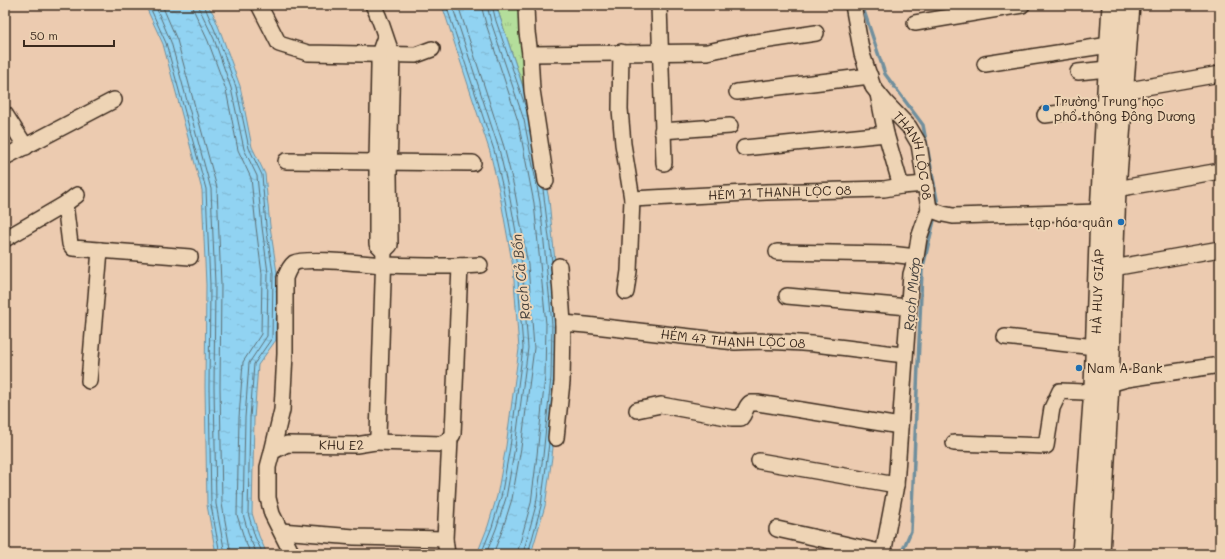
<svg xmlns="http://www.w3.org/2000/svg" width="1225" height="559" viewBox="0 0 1225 559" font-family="Mali,sans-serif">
  <defs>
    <pattern id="grass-tufts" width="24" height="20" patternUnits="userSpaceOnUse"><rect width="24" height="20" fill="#b4de9b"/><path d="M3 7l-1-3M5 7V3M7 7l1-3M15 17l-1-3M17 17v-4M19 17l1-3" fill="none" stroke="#9cbf85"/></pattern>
    <pattern id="water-ripples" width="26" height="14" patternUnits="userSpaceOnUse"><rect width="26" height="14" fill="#91d3f2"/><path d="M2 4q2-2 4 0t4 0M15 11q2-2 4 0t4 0" fill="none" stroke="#7eb5cf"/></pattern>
  </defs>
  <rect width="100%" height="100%" fill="#eccbb0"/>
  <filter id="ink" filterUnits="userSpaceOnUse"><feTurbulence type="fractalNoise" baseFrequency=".025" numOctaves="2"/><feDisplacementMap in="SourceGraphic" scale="8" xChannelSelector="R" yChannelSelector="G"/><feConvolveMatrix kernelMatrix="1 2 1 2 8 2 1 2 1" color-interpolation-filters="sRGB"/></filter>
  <g filter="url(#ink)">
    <path fill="url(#grass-tufts)" stroke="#78845c" d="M496 5H520L528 102Z"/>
    <path fill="url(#water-ripples)" stroke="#6f8f9d" d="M145 5H207L213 13 222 36 240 86 252 147 265 174 270 226 277 273 276 340 258 365 254 419 252 513 259 536 267 554H216L207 505 205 387 206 285 202 190 163 44Z
      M442 5H496L533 117 549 200 561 323 560 379 552 457 545 506 531 554H477L488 526 497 496 506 446 519 349 513 267 499 190 490 152Z"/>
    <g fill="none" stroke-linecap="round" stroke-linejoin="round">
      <path stroke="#5d6e73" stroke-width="1" d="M149 5 166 43 206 189 210 285 209 387 211 505 220 554
        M155 5 171 42 211 189 215 284 214 387 216 504 225 554
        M162 5 177 40 217 188 221 284 220 387 222 504 231 554
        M193 5 194 11 208 41 226 90 238 150 251 178 256 227 262 274 261 334 243 362 239 418 237 515 245 541 251 554
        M199 5 200 10 214 39 231 88 244 149 257 176 262 227 268 273 267 336 249 363 245 418 243 514 250 539 257 554
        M204 5 218 38 236 87 249 148 262 175 266 226 273 273 272 338 254 364 250 418 248 513 255 537 263 554
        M446 5 494 150 503 189 517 266 523 348 510 447 501 497 492 527 481 554
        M452 5 499 149 508 188 522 265 528 348 515 447 506 498 496 529 486 554
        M458 5 504 147 514 187 528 265 534 348 521 448 512 499 502 531 493 554
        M481 5 486 24 518 121 534 203 546 324 545 377 537 455 531 503 517 554
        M487 5 491 22 524 120 540 202 552 324 551 378 543 456 536 505 523 554
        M492 5 496 21 527 111
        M543 189 552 262
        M528 554 541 506 549 443"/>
      <path stroke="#6f8f9d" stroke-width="3.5" d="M862 5 885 74 923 125 938 205 937 208
        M901 554 911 531 922 271 935 216"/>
      <g stroke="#3b2a1e" stroke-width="18">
        <g id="minor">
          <path d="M259 5 279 44 308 53 416 55 432 49"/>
          <path d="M373 5C382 21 385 38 392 54L389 175 390 245 384 251"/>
          <path d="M526 5 527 32 530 54 532 90 546 181"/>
          <path d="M659 5 664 163"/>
          <path id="s1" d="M853 5 862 54 873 87 886 103 909 127 919 144 929 209 919 238 916 257 911 274 896 485 883 554"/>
          <path d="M915 23 1022 5"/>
          <path d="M621 52 620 109 623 144 632 199 629 271 626 292"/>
          <path d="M530 54 707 52 749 43 816 33"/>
          <path d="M985 64 1109 45"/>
          <path d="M1078 72 1107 69"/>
          <path d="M1123 91 1220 74"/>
          <path d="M737 92 870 76"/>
          <path d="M878 94 886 134 901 186"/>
          <path d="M5 114 26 147"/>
          <path d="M1045 115 1106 107"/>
          <path d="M662 131 730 126"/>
          <path d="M744 148 886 134"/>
          <path d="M5 157 114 100"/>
          <path d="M286 161 473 163"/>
          <path d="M1116 189 1220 171"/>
          <path id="s2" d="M632 199 766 192 884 189 901 186 926 184"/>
          <path d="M65 204 70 244 73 248 190 257"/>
          <path d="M929 209 943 214 953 216 1100 212"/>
          <path d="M5 239 65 204 77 195"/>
          <path d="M384 251 377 244V161L379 66V54L385 37"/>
          <path d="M777 252 890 254 916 257"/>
          <path d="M1113 268 1220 249"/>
          <path d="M787 296 908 307"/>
          <path id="s3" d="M563 323 586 325 735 342C790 338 849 349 904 355"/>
          <path d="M1005 337 1095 347"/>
          <path d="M89 381 100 250"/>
          <path d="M1109 384 1127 379 1220 365"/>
          <path d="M637 410 661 405 732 418H741C745 414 745 407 750 403H758L900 426"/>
          <path d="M556 438 562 382 563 323 559 266"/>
          <path d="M375 442 442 444 450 439 453 434 460 266"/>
          <path d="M954 443 1046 446 1052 408 1060 391 1084 392 1094 388"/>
          <path d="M272 452 282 410 285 354V278C287 273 289 267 294 263 305 257 369 264 385 265 417 266 448 267 480 265"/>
          <path d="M759 461 896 485"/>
          <path d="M777 529 884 553"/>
          <path d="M281 531 354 537 445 539"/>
          <path id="s4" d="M292 554 272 514 268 498V467L272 452 287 444 356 445 375 442 378 436 384 251"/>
          <path d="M447 554 445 539 450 439"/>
        </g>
      </g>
      <g stroke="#3b2a1e" stroke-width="22">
        <g id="major">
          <path id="s5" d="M1082 554 1094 388 1100 212 1112 5"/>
          <path d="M1100 554 1109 384 1116 189 1130 5"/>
        </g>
      </g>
      <use href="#minor" stroke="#eed4b5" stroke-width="15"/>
      <use href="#major" stroke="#eed4b5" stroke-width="19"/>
    </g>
  </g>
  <g fill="#1f6fb2" stroke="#eed4b5" stroke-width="1.5">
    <circle cx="1046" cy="108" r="4"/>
    <circle cx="1121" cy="222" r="4"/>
    <circle cx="1079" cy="368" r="4"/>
  </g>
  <g text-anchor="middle" stroke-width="4" stroke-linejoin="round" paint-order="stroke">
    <g font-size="13" fill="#3b2a1e" stroke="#eed4b5" text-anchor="start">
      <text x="1054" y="106">Trường Trung học<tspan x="1054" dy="15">phổ thông Đông Dương</tspan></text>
      <text x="1113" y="227" text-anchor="end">tạp hóa quân</text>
      <text x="1087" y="373">Nam A Bank</text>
    </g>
    <g font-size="13" fill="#3b2a1e" stroke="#eed4b5">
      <text dy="5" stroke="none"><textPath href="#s1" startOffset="167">THẠNH LỘC 08</textPath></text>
      <text dy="5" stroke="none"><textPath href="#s2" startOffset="148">HẺM 71 THẠNH LỘC 08</textPath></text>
      <text dy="5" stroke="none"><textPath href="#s5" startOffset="263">HÀ HUY GIÁP</textPath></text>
      <text dy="5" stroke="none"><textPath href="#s3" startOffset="171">HẺM 47 THẠNH LỘC 08</textPath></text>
      <text dy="5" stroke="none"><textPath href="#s4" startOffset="179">KHU E2</textPath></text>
    </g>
    <g font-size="14" font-style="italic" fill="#48433e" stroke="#eed4b5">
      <text transform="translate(521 277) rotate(-96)" y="5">Rạch Cả Bốn</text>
      <text transform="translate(912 294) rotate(-85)" y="5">Rạch Mướp</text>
    </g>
  </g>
  <rect width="1225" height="559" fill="none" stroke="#eed4b5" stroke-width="20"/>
  <rect x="10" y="10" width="1205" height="539" fill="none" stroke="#3b2a1e" stroke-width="1.5" filter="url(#ink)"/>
  <path d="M24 40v6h90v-6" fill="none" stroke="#3b2a1e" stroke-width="2"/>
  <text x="30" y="40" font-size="12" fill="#3b2a1e" stroke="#eed4b5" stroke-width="3" paint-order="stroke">50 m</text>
</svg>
